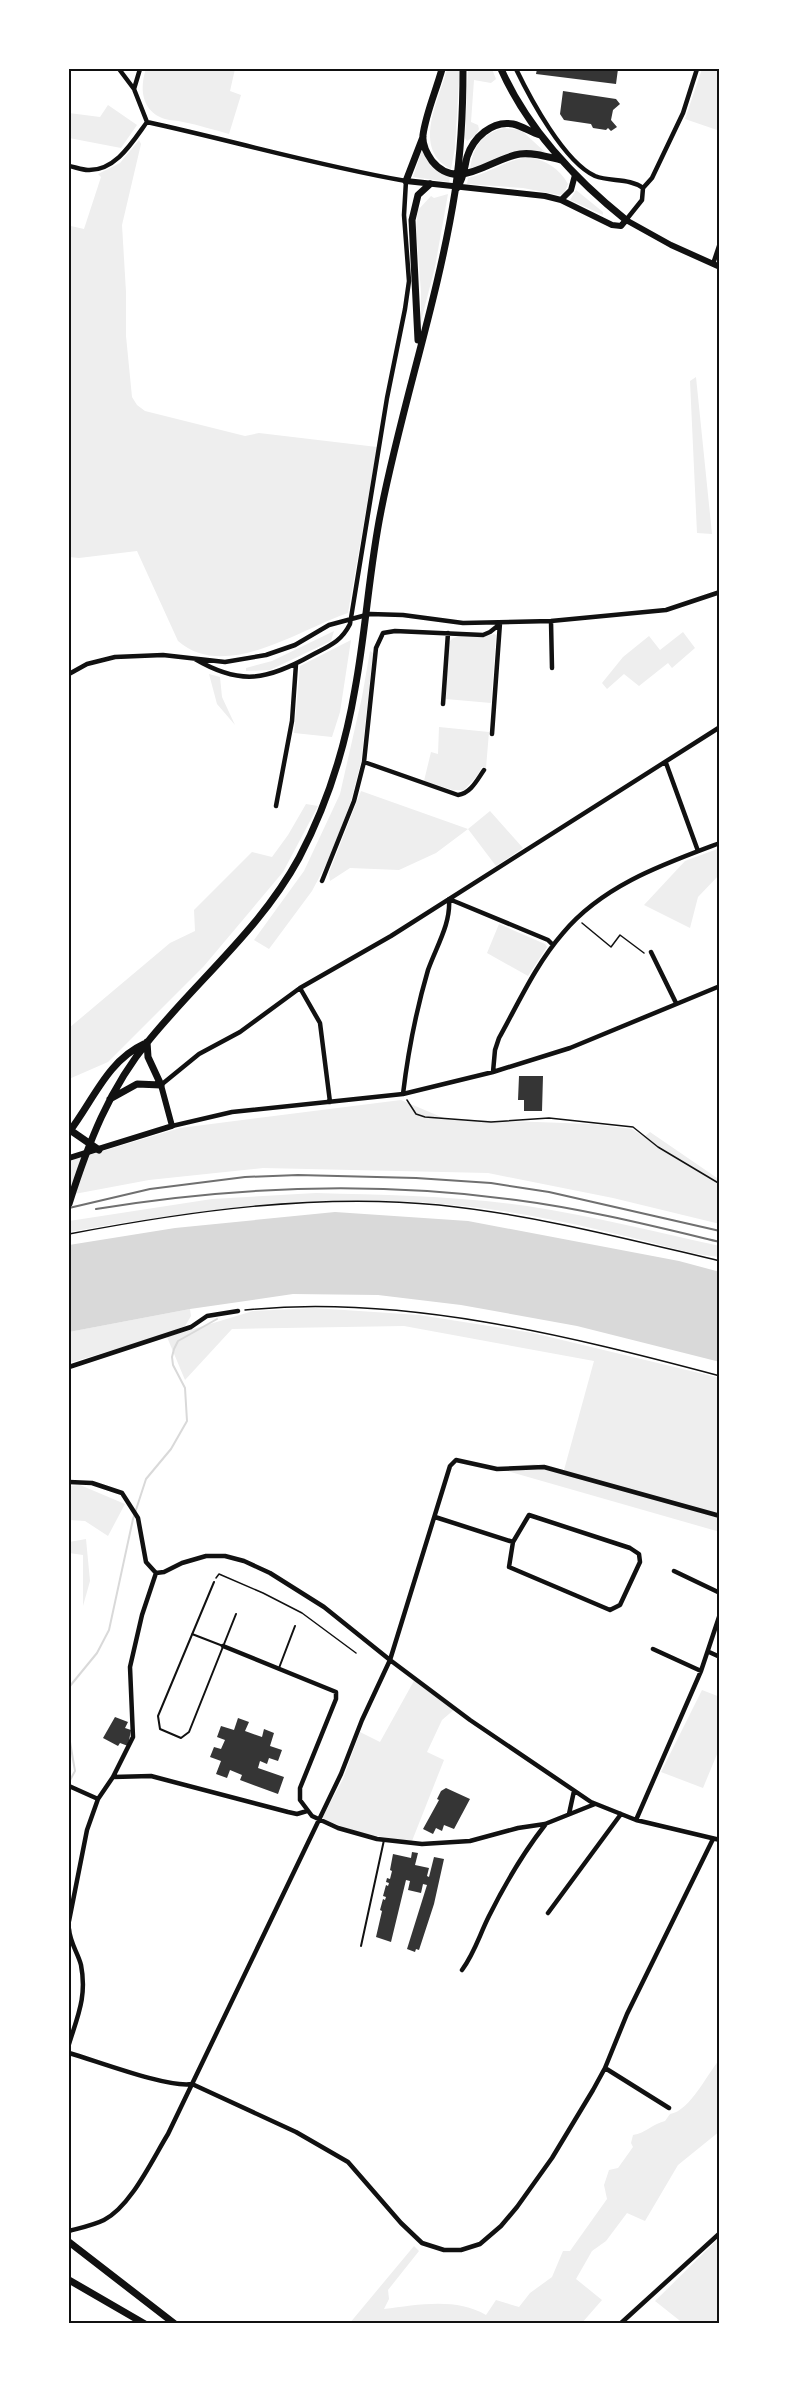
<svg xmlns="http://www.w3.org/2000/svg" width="789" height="2393" viewBox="0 0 789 2393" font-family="Georgia,serif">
  <rect width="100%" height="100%" fill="#fff"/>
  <path fill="#eee" d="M146 69H235L230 91 241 95 229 134C214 130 199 125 183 122 177 120 171 121 165 119 142 112 139 89 146 69Z
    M447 69H459V80L455 148 451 169C411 149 439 101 447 69Z
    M468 69H492L496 79 491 83 474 80 471 122 478 125 479 129 476 135 467 141 465 138Z
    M702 69H720V131L685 119Z
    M108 105 137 125 121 148 69 138V113L100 117Z
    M504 128 521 130 545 152 542 153C512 146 498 162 470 170 473 147 481 134 504 128Z
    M139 140 141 144 122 225 126 292V336L132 397 137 405 145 411 245 436 259 433 377 447 348 613C300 629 225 682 178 641L137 551 79 558 69 557V231L71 226 84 229 101 177 98 174 120 163Z
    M422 150C430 163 435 171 450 177L449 182 413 177Z
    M528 157C546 160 559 168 568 184L564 194 559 195 523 188 467 184 468 178C489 173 507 160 528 157Z
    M576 190 603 212V215L570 200Z
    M448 194 435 267 421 321V292L416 227 418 210 431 196 434 198Z
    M696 377 712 534 697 533 690 381Z
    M334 631 331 641 270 670 246 671V668L272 661Z
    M683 632 695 648 672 668 668 663 639 686 624 674 607 689 602 683 623 657 649 636 660 650Z
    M494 634 496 635 491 703 446 699 448 645C453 629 478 640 494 634Z
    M351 640 340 712 332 737 294 733 300 666Z
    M370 651 373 653 361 762 351 801 330 857 312 891 269 949 254 940 304 871 340 794 362 697Z
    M209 674 220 677 222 697 235 725 217 704Z
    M439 727 489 732 486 768 482 767 477 776 464 790H453L424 781 431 752 438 754Z
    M361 791 468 829 490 811 523 848 496 866 468 829 436 853 399 870 350 868 330 881 329 873Z
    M306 804 318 806 283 872 204 966 108 1062 69 1079V1028L170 943 195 931 194 910 252 852 272 857 288 835Z
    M720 848V874L698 897 690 928 644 905 685 861Z
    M499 924 545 944 547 947 528 976 487 953Z
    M401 1100 446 1119 592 1124 632 1129 644 1137 650 1132 720 1180V1224L613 1198 488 1173 263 1168 149 1180 69 1195V1161L180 1128Z
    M316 1193C386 1195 457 1196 527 1206 592 1216 656 1232 720 1246V1257C695 1255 669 1247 645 1241 598 1229 550 1218 502 1211 358 1188 212 1207 69 1232V1221L212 1199Z
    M314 1308 419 1315 533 1333 720 1378V1532L500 1469 534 1464 564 1470 594 1361 404 1326 232 1329 185 1380 167 1337 253 1311Z
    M190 1309 191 1316 185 1326 154 1338 69 1363V1332Z
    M80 1485 125 1504 108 1536 85 1521 69 1520V1486Z
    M86 1539 90 1581 83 1606V1555L69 1553V1542Z
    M415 1679 456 1708 442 1720 427 1752 444 1760 412 1841C380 1838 351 1832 322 1818L343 1779 360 1732 380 1742Z
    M702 1690 720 1697V1747L703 1788 661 1772Z
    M720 2059V2131L678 2165 645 2221 627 2213 606 2241 592 2251 576 2279 602 2300 581 2324H349L414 2246 419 2251 388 2290 389 2299 384 2309C417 2305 456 2297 486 2315L496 2300 519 2307 530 2293 552 2277 563 2251H570L607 2199 604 2185 609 2170 618 2168 633 2147 631 2143 633 2135C646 2133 652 2124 665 2121L670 2114C690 2111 707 2074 720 2059Z
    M720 2237V2324H684L655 2301Z"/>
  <path fill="#d9d9d9" d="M335 1212 468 1221 679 1261 720 1272V1362L577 1326 461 1305 378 1295 293 1294 190 1309 69 1332V1245L175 1228Z"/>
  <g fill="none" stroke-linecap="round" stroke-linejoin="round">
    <path stroke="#d9d9d9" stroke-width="2" d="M69 1690 70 1686 97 1653 109 1630 133 1519 146 1479 171 1449 187 1421 185 1388 173 1365 172 1357 174 1349 178 1341 217 1319
      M69 1736 75 1771 69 1782"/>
  </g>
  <path fill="#353535" d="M537 69H618L616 84 536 74Z
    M563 91 616 99 620 104 613 110 611 120 617 127 611 131 608 128 606 130 593 128 591 124 564 120 560 114Z
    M519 1076H543L542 1111H524V1100H518Z
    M115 1717 128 1722 125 1728 131 1730 128 1746 120 1743 118 1746 103 1738Z
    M238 1718 249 1722 245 1731 262 1737 264 1729 274 1733 270 1746 282 1750 278 1761 269 1758 267 1764 260 1761 258 1768 284 1777 278 1794 240 1780 242 1775 230 1770 227 1778 216 1774 221 1761 210 1757 214 1747 221 1749 225 1740 217 1737 221 1726 234 1730Z
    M446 1788 470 1799 454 1829 444 1825 442 1831 436 1828 433 1834 423 1829 439 1800 437 1799 441 1791Z
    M412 1852 418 1853 415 1865 429 1868 427 1876 429 1877 434 1857 444 1859 434 1904 419 1950 416 1949 415 1952 407 1949 427 1885 423 1884 421 1893 408 1890 410 1881 406 1880 391 1942 376 1937 382 1911 380 1910 383 1899 385 1900 386 1897 383 1896 386 1885 388 1886 389 1883 386 1882 387 1878 390 1879 392 1871 390 1870 393 1854 411 1858Z"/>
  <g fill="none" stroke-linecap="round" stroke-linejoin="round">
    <path stroke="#111" stroke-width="1.5" d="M582 923 611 947 620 935 644 953
      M407 1100 416 1114 425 1117 491 1122 549 1118 633 1127 658 1147 720 1184
      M69 1234C189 1211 317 1193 439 1205 535 1215 627 1239 720 1261
      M245 1310C402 1294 569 1336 720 1376
      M216 1578 219 1574 263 1593 302 1613 356 1653"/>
    <path stroke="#111" stroke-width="2" d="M214 1582 158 1716 160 1729 181 1738 189 1732 236 1614
      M192 1634 223 1646
      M279 1668 295 1626
      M361 1946 384 1840"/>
    <path stroke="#111" stroke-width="4.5" d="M119 69 134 89 147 122
      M516 69C530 98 564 162 595 176 610 182 630 178 643 188
      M134 89 140 69
      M69 166C75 167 82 170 88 170 116 171 133 141 147 122 234 141 319 166 406 181L404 215 409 281 405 309 387 398 350 624C341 642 329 646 312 655 267 680 241 686 195 659
      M626 220 642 200 643 188 652 178 683 113 697 69
      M713 264 720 243
      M551 621 552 668
      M69 674 87 664 115 657 163 655 225 662 266 655 295 645 329 625 370 614 403 615 463 623 551 621 666 610 720 592
      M443 704 448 633
      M492 734 500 623
      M364 762 458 795C471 793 477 780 484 770
      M666 763 698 851
      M276 806 292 721 296 664
      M322 881 354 801 364 762 376 648 383 633 395 631 483 635 490 632 500 624
      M651 952 676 1003
      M300 988 320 1023 330 1102
      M493 1072 495 1050 499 1038C519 1002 536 964 563 933 603 885 664 864 720 843
      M161 1085 199 1054 240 1032 300 988 391 936 720 727
      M403 1094C408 1052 416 1011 428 970 436 947 451 924 449 899L548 940 553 945
      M172 1126 232 1112 403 1094 493 1072 570 1048 720 986
      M69 1367 191 1327 207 1316 238 1311
      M69 1482 92 1483 122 1493 138 1518 146 1562 156 1573
      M435 1517 513 1542 509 1567 610 1610 620 1605 640 1562 639 1554 630 1548 529 1515 513 1542
      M674 1571 720 1593
      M156 1573 164 1572 182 1563 206 1556H225L244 1561 270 1573 324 1607 390 1660 470 1720 591 1802 636 1820 720 1840
      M223 1646 336 1692V1699L300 1788V1800L312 1816 338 1828 377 1839 422 1844 470 1841 518 1828 545 1824 595 1804
      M653 1649 701 1671 720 1614
      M709 1652 720 1657
      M113 1777 151 1776 288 1812 297 1814 307 1811
      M69 1786 98 1799
      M569 1814 574 1791
      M636 1820 701 1671
      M548 1913 621 1814
      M69 1921 87 1830 98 1799 113 1777 133 1737 130 1667 142 1615 156 1573
      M69 1929C70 1943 78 1953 81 1965 87 1996 78 2015 69 2044
      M462 1970C475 1952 479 1936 489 1916 505 1884 523 1853 545 1825
      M69 2053C97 2061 167 2088 192 2084
      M605 2068 669 2108
      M192 2084 296 2132 348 2162 401 2223 422 2243 444 2250H461L480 2244 501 2226 517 2207 552 2158 593 2090 605 2068 627 2014 713 1839
      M69 2231C80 2228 94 2225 104 2220 131 2206 152 2160 168 2134L341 1774 362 1720 390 1660 450 1466 456 1460 497 1469 544 1467 720 1516
      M620 2324 720 2233"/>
    <path stroke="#111" stroke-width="6" d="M406 181 545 196 561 200 612 225 621 226 626 220 671 245 720 267
      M561 200 571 190 575 175
      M69 1158 172 1126 161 1085"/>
    <path stroke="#111" stroke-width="7" d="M442 69C436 91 426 113 423 135 422 144 427 154 432 161 458 193 491 158 520 154 533 152 548 157 561 160
      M501 69C528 130 575 179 626 220
      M406 181 423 137
      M457 188C464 178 464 169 467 157 473 138 492 120 513 124 522 126 531 132 540 135
      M418 340 412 220 418 195 430 184
      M110 1099 137 1084 161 1085 148 1057 147 1042
      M70 1130 99 1150
      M69 1132C93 1101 107 1061 144 1044
      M69 1204C88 1144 109 1088 150 1039 200 978 261 928 299 858 327 805 345 748 355 689 366 630 369 570 381 511 402 404 438 300 455 192 461 152 463 110 463 69
      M69 2242 175 2324
      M69 2280 145 2324"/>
    <path stroke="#707070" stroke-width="2" d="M69 1208 150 1189 245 1177 298 1175 416 1178 491 1183 549 1192 720 1231
      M96 1209C236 1186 376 1181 516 1200 585 1209 653 1226 720 1242"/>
  </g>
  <rect width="789" height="2393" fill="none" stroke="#ffffff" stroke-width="141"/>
  <rect x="70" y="70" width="648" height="2252" fill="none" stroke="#111" stroke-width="2"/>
</svg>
